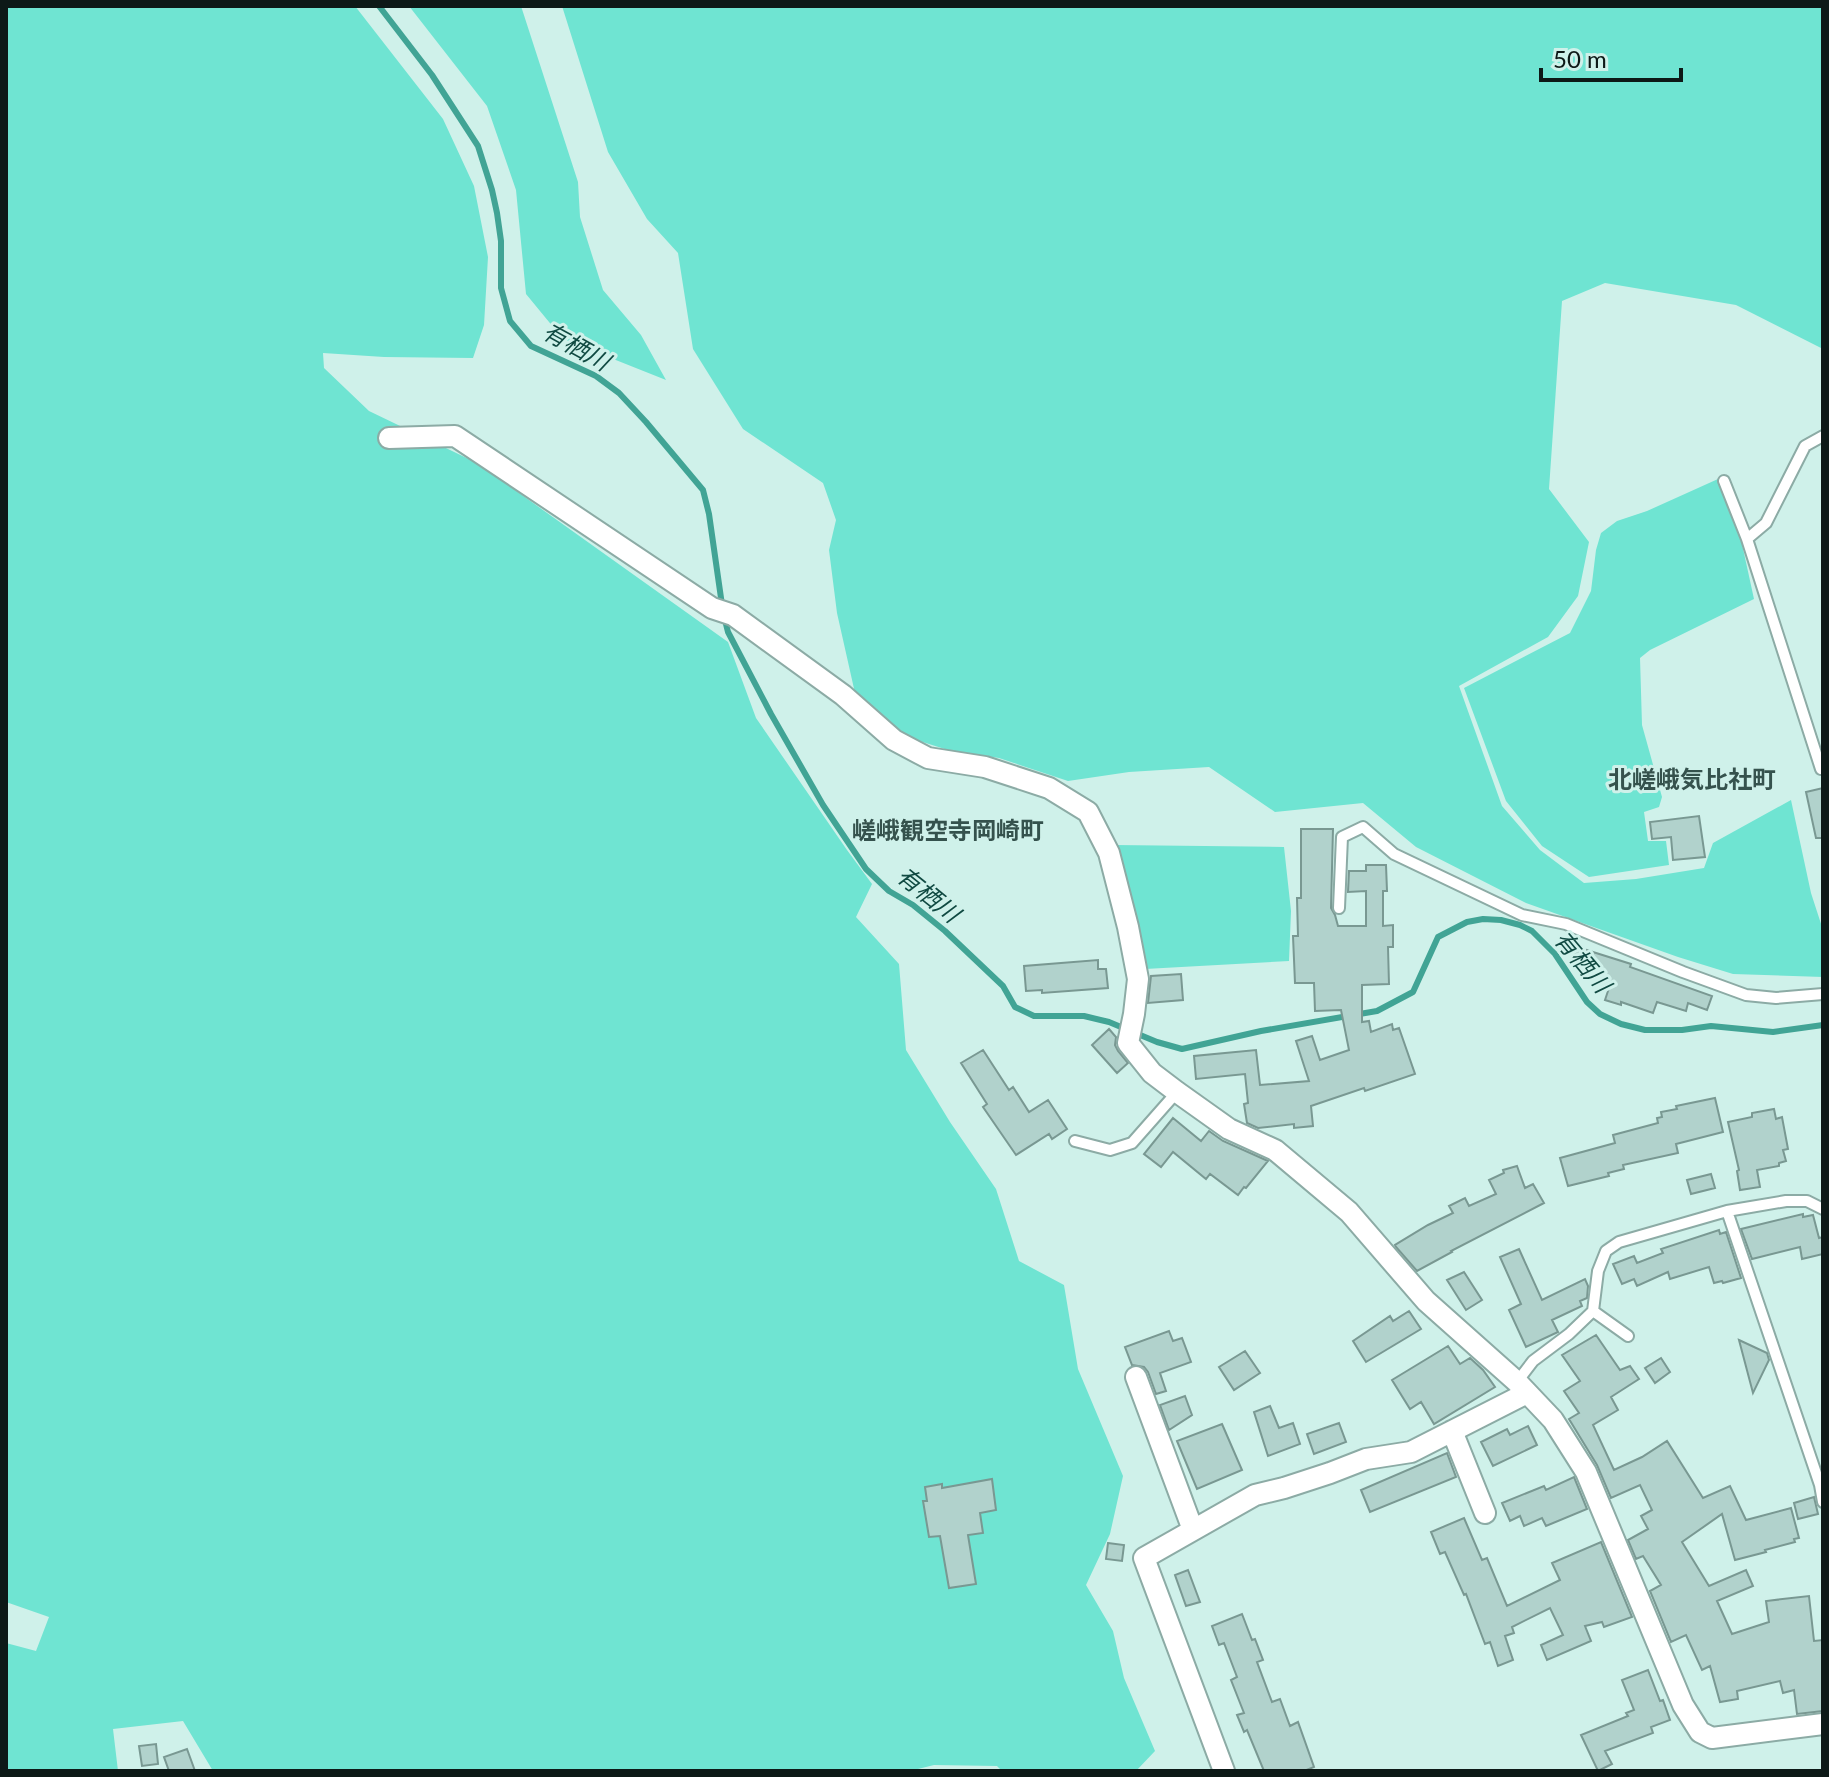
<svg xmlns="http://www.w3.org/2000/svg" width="1829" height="1777" viewBox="0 0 1829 1777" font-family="Lato,'Noto Sans JP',sans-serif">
  <rect width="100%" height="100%" fill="#cff1ea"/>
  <path fill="#6fe4d2" d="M6 6H355L443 119 474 186 488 257 484 325 473 358 384 357 323 353 324 368 369 411 477 463 728 642 756 718 847 850 872 884 856 917 899 964 906 1050 950 1122 996 1189 1019 1261 1064 1285 1078 1369 1123 1476 1110 1534 1086 1585 1113 1631 1124 1678 1155 1751 1136 1771H1002L997 1766 934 1765 910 1771H213L183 1721 113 1729 118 1771H6V1643L36 1651 49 1617 6 1602Z
    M409 6H521L578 182 580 217 603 290 641 335 666 380 563 339 526 294 516 190 487 106Z
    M562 6H1823V349L1736 305 1605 283 1562 301 1549 489 1589 542 1578 596 1548 637 1459 686 1502 806 1540 850 1584 883 1636 879 1704 868 1713 843 1791 800 1811 893 1823 930V977L1733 974 1678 957 1526 903 1416 847 1363 803 1275 812 1209 767 1129 772 1068 781 999 758 951 751 907 737 857 702 837 613 829 550 836 520 823 483 743 429 693 349 678 253 647 219 608 152Z
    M1718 479 1742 544 1754 599 1650 650 1640 658 1642 725 1662 797 1659 807 1644 812 1648 841H1666L1669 865 1589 877 1542 846 1506 801 1464 688 1570 633 1591 591 1596 550 1601 533 1617 521 1647 511Z
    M1114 845 1284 847 1291 911 1289 961 1145 969Z"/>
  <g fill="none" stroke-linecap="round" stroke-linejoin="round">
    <path stroke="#41a495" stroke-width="6" d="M379 6 432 75 478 146 492 190 497 213 501 241V288L510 321 531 346 596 376 619 393 646 422 703 490 709 514 722 605
      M724 616 728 632 771 714 823 805 866 869 889 891 913 905 945 931 1003 986 1015 1007 1034 1016H1084L1109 1022 1157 1042 1182 1049 1261 1031 1377 1011 1413 992 1438 937 1467 922 1483 919 1501 920 1520 925 1532 931 1555 954 1587 1002 1600 1014 1621 1024 1645 1030H1682L1711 1026 1773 1032 1823 1025"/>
  </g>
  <path fill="#b1d2cc" stroke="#799892" stroke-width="2" d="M1823 788V838H1816L1806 792Z
    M1699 816 1705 857 1673 860 1671 837 1652 839 1650 822Z
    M1301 829H1333L1331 908 1335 915 1338 926H1366V891L1348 892 1349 871H1366V865H1386L1387 891H1383V926L1393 925V947H1388L1389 984 1362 985V1022L1369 1021 1371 1032 1392 1024 1393 1030 1399 1028 1415 1074 1365 1091 1364 1088 1311 1106 1313 1126 1294 1128V1124L1258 1128 1247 1123 1244 1104 1248 1103 1245 1074 1196 1079 1194 1056 1256 1050 1260 1085 1309 1081 1296 1041 1312 1036 1320 1060 1349 1050 1341 1010 1315 1011 1314 983H1295L1293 936H1298L1297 898H1301Z
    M1577 947 1631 964 1630 967 1712 996 1707 1010 1688 1003 1686 1011 1657 1002 1653 1013 1621 1002V1005L1605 1000 1609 988 1597 984 1601 974 1572 964Z
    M1098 960V969H1106L1108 988 1042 993V990L1026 991 1024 966Z
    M1181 974 1183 1000 1148 1003 1151 976Z
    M1109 1029 1116 1037 1115 1045 1118 1051 1128 1063 1117 1073 1092 1045Z
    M983 1050 1009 1090 1013 1087 1029 1112 1048 1100 1067 1129 1052 1139 1049 1134 1016 1155 983 1107 987 1104 961 1063Z
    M1715 1098 1723 1132 1676 1144 1678 1153 1623 1165 1624 1169 1608 1173 1609 1176 1568 1186 1560 1158 1615 1143 1613 1135 1658 1123 1657 1118 1662 1117 1661 1112 1677 1109 1676 1106Z
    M1774 1109 1776 1119 1782 1117 1788 1149 1783 1150 1786 1161 1779 1163V1166L1757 1170 1760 1187 1740 1190 1737 1171 1739 1170 1728 1122 1752 1117V1113Z
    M1173 1118 1201 1141 1209 1131 1223 1141 1268 1161 1246 1188 1244 1187 1238 1195 1210 1174 1206 1179 1173 1152 1161 1167 1144 1154Z
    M1517 1166 1525 1188 1533 1184 1544 1203 1451 1251 1452 1252 1417 1271 1396 1247 1395 1245 1428 1225 1453 1213 1449 1206 1465 1198 1469 1206 1496 1194 1489 1180 1504 1173 1503 1170Z
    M1711 1174 1715 1188 1691 1194 1687 1180Z
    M1803 1214V1217L1813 1215 1819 1238 1823 1237V1254L1802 1259 1800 1247 1752 1259 1741 1229Z
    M1719 1230 1720 1234 1726 1232 1741 1278 1723 1283 1722 1281 1714 1283 1709 1267 1670 1279 1668 1272 1637 1286 1634 1279 1622 1284 1613 1264 1634 1256 1637 1263 1663 1253 1661 1249Z
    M1519 1249 1542 1300 1585 1279 1588 1286 1587 1298 1580 1301 1582 1306 1552 1320 1558 1332 1526 1347 1509 1310 1521 1304 1500 1257Z
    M1464 1272 1482 1300 1466 1310 1447 1280Z
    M1409 1311 1421 1329 1366 1362 1353 1341 1390 1316 1393 1321Z
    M1169 1331 1173 1341 1182 1338 1191 1362 1160 1373 1166 1391 1156 1394 1148 1372 1144 1367 1132 1365 1125 1347Z
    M1596 1335 1620 1370 1630 1366 1639 1379 1611 1397 1618 1410 1593 1425 1614 1470 1642 1457 1667 1441 1703 1498 1730 1486 1746 1520 1791 1508 1799 1538 1794 1539 1795 1542 1765 1550 1766 1552 1735 1560 1722 1514 1682 1542 1709 1586 1746 1570 1753 1586 1717 1601 1732 1634 1769 1622 1766 1601 1809 1596 1814 1641 1823 1640V1711L1797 1714 1794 1690 1783 1693 1780 1681 1737 1691 1738 1699 1720 1702 1710 1666 1702 1670 1686 1635 1671 1642 1650 1591 1661 1585 1643 1556 1636 1559 1628 1540 1648 1529 1641 1516 1652 1510 1640 1485 1611 1498 1597 1465 1569 1419 1579 1413 1564 1391 1580 1381 1562 1355Z
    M1739 1340 1767 1353 1769 1360 1753 1393Z
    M1448 1346 1460 1364 1470 1358 1483 1370 1495 1387 1434 1424 1421 1402 1410 1409 1392 1380Z
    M1245 1351 1260 1373 1234 1390 1219 1367Z
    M1661 1358 1670 1372 1655 1383 1645 1368Z
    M1185 1396 1192 1415 1169 1430 1160 1405Z
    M1270 1406 1279 1428 1293 1423 1300 1444 1268 1456 1254 1412Z
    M1339 1423 1346 1442 1314 1454 1307 1434Z
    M1222 1424 1242 1470 1197 1489 1177 1441Z
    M1528 1426 1537 1445 1493 1466 1481 1442 1507 1429 1510 1435Z
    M1447 1453 1456 1477 1370 1512 1361 1490Z
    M1574 1477 1587 1509 1546 1526 1542 1518 1524 1526 1520 1516 1510 1521 1502 1503 1544 1486 1546 1490Z
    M992 1479 996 1510 980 1513 983 1533 968 1535 976 1584 949 1588 940 1536 929 1537 923 1501H927L925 1487 942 1484V1488Z
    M1814 1497 1818 1514 1798 1519 1794 1503Z
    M1464 1518 1482 1560 1487 1558 1507 1606 1560 1580 1552 1563 1601 1542 1632 1617 1604 1627 1602 1622 1585 1626 1591 1641 1547 1660 1541 1645 1563 1635 1550 1608 1512 1627 1514 1633 1505 1636 1513 1660 1498 1666 1490 1642 1485 1644 1466 1594 1464 1595 1445 1552 1440 1554 1431 1532Z
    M1108 1543 1124 1545 1122 1561 1106 1559Z
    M1188 1570 1200 1602 1186 1606 1175 1575Z
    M1242 1614 1252 1640 1255 1639 1263 1660 1257 1662 1272 1702 1280 1699 1290 1726 1298 1722 1314 1767 1304 1771H1264L1247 1730 1244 1732 1237 1715 1244 1713 1231 1680 1237 1677 1224 1643 1219 1645 1212 1626Z
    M1648 1670 1660 1701 1663 1700 1670 1720 1651 1727 1653 1733 1605 1751 1612 1764 1598 1771 1581 1735 1628 1716 1626 1713 1634 1710 1622 1680Z
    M156 1744 158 1764 142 1766 139 1746Z
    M187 1749 195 1771H169L164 1757Z"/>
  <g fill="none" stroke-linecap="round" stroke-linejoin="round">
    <g stroke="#8caba5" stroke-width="14">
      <path id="service" d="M1724 481 1747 539 1821 769 1823 768
        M1747 539 1766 523 1805 446 1823 436
        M1339 908 1342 837 1363 827 1394 854 1522 915 1566 924 1683 972 1746 995 1776 998 1823 994
        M1075 1141 1110 1150 1132 1143 1177 1092
        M1727 1211 1820 1485 1823 1502
        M1593 1311 1628 1336
        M1517 1382 1533 1361 1569 1334 1593 1311 1598 1271 1606 1251 1619 1242 1727 1211 1786 1201H1807L1823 1209"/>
    </g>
    <g stroke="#8caba5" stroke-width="24">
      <path id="minor" d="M389 438 455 436 712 608 733 615 843 695 894 740 928 758 985 767 1049 788 1088 812 1109 853 1128 927 1138 979 1134 1014 1128 1043 1152 1073 1177 1092 1229 1129 1275 1150 1349 1212 1426 1301 1517 1382 1553 1420 1586 1472 1683 1705 1700 1732 1712 1738 1823 1724
        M1136 1377 1193 1530
        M1452 1431 1485 1513
        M1224 1771 1144 1558 1255 1495 1284 1488 1330 1473 1366 1459 1411 1452 1527 1393"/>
    </g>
    <use href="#service" stroke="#fff" stroke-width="10"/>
    <use href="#minor" stroke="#fff" stroke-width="20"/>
  </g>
  <g text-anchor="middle" stroke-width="6" stroke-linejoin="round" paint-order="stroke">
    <g font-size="24" font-style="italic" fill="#104a42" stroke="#cff1ea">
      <text transform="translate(576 347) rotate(29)" y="8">有栖川</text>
      <text transform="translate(928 895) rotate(39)" y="8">有栖川</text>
      <text transform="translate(1582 962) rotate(50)" y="8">有栖川</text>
    </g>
    <g font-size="24" font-weight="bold" fill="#35524d" stroke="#cff1ea">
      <text x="1692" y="788">北嵯峨気比社町</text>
      <text x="948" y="839">嵯峨観空寺岡崎町</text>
    </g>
  </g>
  <rect width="1829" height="1777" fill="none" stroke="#0d1917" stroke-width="16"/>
  <path d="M1541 68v12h140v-12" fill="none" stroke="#0d1917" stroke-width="4"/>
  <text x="1553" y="68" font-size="24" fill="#0d1917" stroke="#cff1ea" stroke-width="6" paint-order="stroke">50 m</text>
</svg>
